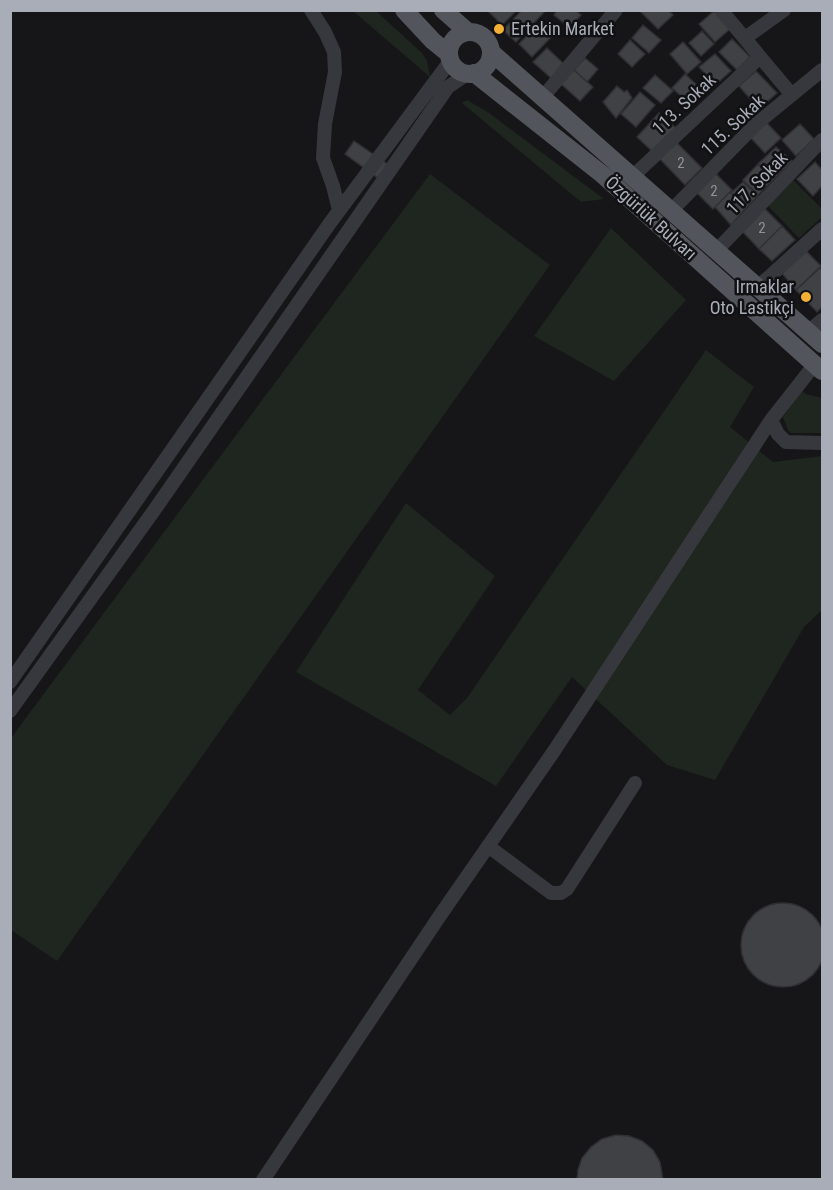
<svg xmlns="http://www.w3.org/2000/svg" width="833" height="1190" viewBox="0 0 833 1190" font-family="'Roboto Condensed',sans-serif">
  <rect width="100%" height="100%" fill="#161618"/>
  <path fill="#1e261f" d="M353 11H376L422 53 427 61 430 77Z
    M467 100 489 113 604 199 581 202 462 103Z
    M430 174 550 265 57 961 11 930V738Z
    M792 179 822 209V217L799 238 767 205Z
    M611 228 686 300 614 381 534 336Z
    M706 350 754 387 730 427 773 462 822 456V610L804 627 715 780 667 765 572 677 496 786 296 672 406 503 495 576 418 690 450 715 467 698Z
    M802 391 806 394 822 398V433H791L788 430 783 417Z"/>
  <path fill="#404145" stroke="#303034" stroke-width="1.5" d="M487 10H516V11L502 25Z
    M522 10H546L516 42 503 30Z
    M557 10H575L581 15 570 28 554 15Z
    M639 10H668L673 15 658 29Z
    M714 11 730 29 715 42 699 24Z
    M539 23 552 36 532 57 519 44Z
    M643 25 661 40 649 53 632 38Z
    M702 31 714 44 701 56 689 43Z
    M732 39 750 57 737 70 719 52Z
    M630 40 645 54 632 67 618 54Z
    M683 42 701 62 687 74 670 54Z
    M547 48 565 65 552 79 533 62Z
    M715 54 731 71 715 85 699 67Z
    M585 58 598 69 587 82 574 70Z
    M574 70 593 87 580 101 561 84Z
    M756 71 777 93 759 109 739 86Z
    M685 74 701 89 689 103 672 88Z
    M655 75 673 91 661 103 643 88Z
    M617 86 624 92 627 90 632 98 616 118 603 102Z
    M640 92 655 105 636 127 621 114Z
    M659 113 677 129 654 153 637 137Z
    M766 122 781 138 765 153 750 137Z
    M800 124 814 139 796 156 782 140Z
    M354 141 396 170 386 184 345 154Z
    M676 142 702 168 685 185 659 158Z
    M776 147 792 161 774 179 758 164Z
    M815 162 822 170V186L813 196 797 179Z
    M758 164 774 179 758 195 743 180Z
    M714 172 732 190 713 209 695 191Z
    M743 182 758 196 746 208 731 193Z
    M730 192 746 208 731 225 715 207Z
    M764 208 782 226 759 249 741 230Z
    M782 226 795 240 772 261 759 249Z
    M805 250 821 266 796 290 781 272Z
    M820 268 822 270V307L817 312 796 290Z
    M741 945a42 42 0 1 1 84 0a42 42 0 1 1-84 0Z
    M616 1135 629 1136 642 1141 653 1150 660 1162 663 1180H577L578 1170 582 1158 591 1147 602 1139Z"/>
  <g fill="none" stroke-linecap="round" stroke-linejoin="round">
    <path stroke="#37383d" stroke-width="14" d="M311 10 325 32 334 52 335 72 325 124 323 158 333 186 339 210
      M721 10 792 95
      M745 38 784 10
      M542 98 616 10
      M632 177 760 57
      M671 211 755 125 822 70
      M717 250 822 140
      M758 287 822 229
      M809 331 822 320
      M771 420 778 434 786 442 822 443
      M10 682 330 223 451 60
      M10 711 153 512 448 87 467 74
      M488 846 551 893H561L567 889 635 783
      M263 1180 439 917 554 751 771 420 815 364"/>
    <path stroke="#53555c" stroke-width="18" d="M404 10 433 41 449 54
      M443 10 468 32
      M449 53a21 21 0 1 1 42 0a21 21 0 1 1-42 0Z
      M491 52 822 344
      M474 73 603 175 822 371"/>
  </g>
  <g fill="#f2b134" stroke="#111113" stroke-width="2">
    <circle cx="499" cy="29" r="6"/>
    <circle cx="806" cy="297" r="6"/>
  </g>
  <g text-anchor="middle" stroke-width="5" stroke-linejoin="round" paint-order="stroke">
    <g font-size="15" fill="#8e929b">
      <text x="681" y="168">2</text>
      <text x="714" y="196">2</text>
      <text x="762" y="233">2</text>
    </g>
    <g font-size="18" fill="#a8adb8" stroke="#111113" text-anchor="start">
      <text x="511" y="35">Ertekin Market</text>
      <text x="794" y="293" text-anchor="end">Irmaklar<tspan x="794" dy="21">Oto Lastikçi</tspan></text>
    </g>
    <g font-size="18" fill="#a8adb8" stroke="#111113">
      <text transform="translate(684 104) rotate(-43)" y="6">113. Sokak</text>
      <text transform="translate(733 125) rotate(-43)" y="6">115. Sokak</text>
      <text transform="translate(757 183) rotate(-46)" y="6">117. Sokak</text>
      <text transform="translate(651 218) rotate(42)" y="6">Özgürlük Bulvarı</text>
    </g>
  </g>
  <rect width="833" height="1190" fill="none" stroke="#a8adb8" stroke-width="24"/>
</svg>
